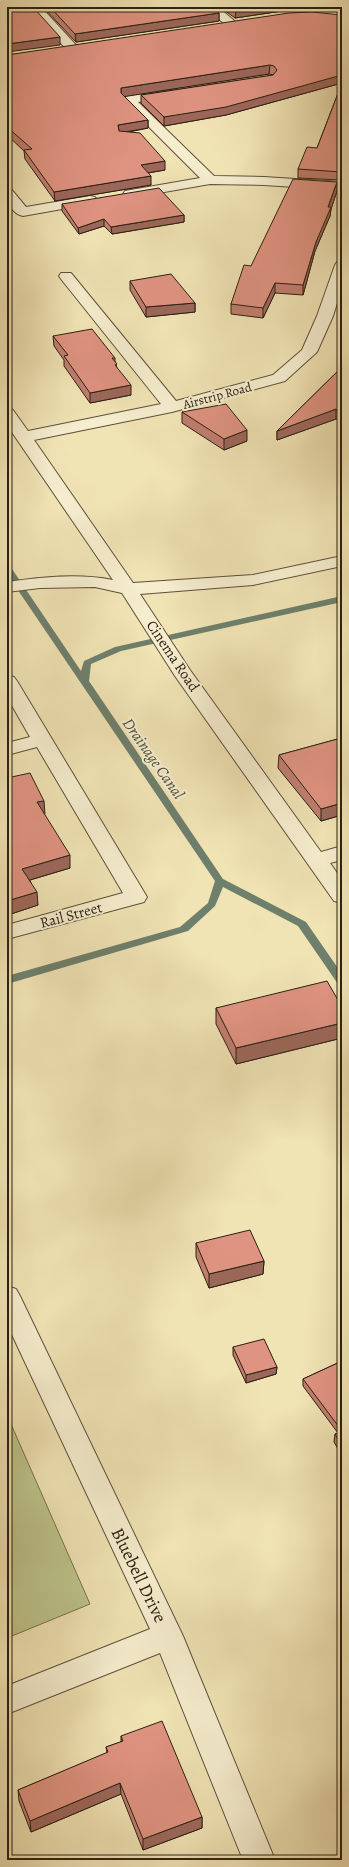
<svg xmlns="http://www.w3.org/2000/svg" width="349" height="1867" viewBox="0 0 349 1867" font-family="Alegreya,serif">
  <rect width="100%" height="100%" fill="#f0e3b4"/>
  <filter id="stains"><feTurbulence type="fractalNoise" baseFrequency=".005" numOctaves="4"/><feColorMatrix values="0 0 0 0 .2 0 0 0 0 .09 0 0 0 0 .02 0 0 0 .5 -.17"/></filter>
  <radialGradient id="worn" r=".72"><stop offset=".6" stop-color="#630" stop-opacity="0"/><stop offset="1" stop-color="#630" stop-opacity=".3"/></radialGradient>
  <path fill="#bdc38a" stroke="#74724e" d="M7 1415 90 1604 7 1638Z"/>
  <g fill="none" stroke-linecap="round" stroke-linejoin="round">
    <path fill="#6e7f6c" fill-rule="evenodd" d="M7 566H10L81 671 84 661 115 647 342 596V602L121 651 91 664 89 681 223 879 306 922 342 974V986L338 984 298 926 223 887 215 906 188 931 7 984V976L180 927 208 903 215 881 7 574Z"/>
    <g stroke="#5c513b" stroke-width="2">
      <path id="street" d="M28 7H41L76 45 78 48 76 51H68Z
        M205 7H218L238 24 236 27H228Z
        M171 90 176 91 177 94 176 97 138 102 214 176 264 177 342 182V190L264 185 210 184 130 198 125 197 123 194 125 191 200 178 122 100 123 97 128 96Z
        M7 189 12 190 26 207 90 196 95 197 97 200 95 203 90 204 23 216C10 213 7 200 7 189Z
        M342 261V287L333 316 317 352 285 381 172 412 34 440 133 583 253 575 342 556V566L253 585 140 594 190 670 321 852 342 846V860L330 863 342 880V903L334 901 175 676 122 593 95 587 40 588 7 592V582C42 577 78 573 113 580L7 425V408L13 410 28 431 161 404 61 279 59 276 61 273H71L176 401 273 375 302 350 317 316 335 265 337 262Z
        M7 675 14 677 17 681 147 897 144 902 7 939V925L123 893 37 747 7 755V743L30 737 7 697Z
        M7 1286 16 1289 20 1296 183 1636 275 1860H243L160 1653 7 1714V1686L150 1629 7 1324Z"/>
    </g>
    <use href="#street" fill="#f5edce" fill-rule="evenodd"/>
  </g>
  <path fill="#c07e6f" stroke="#2b2013" d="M43 7H212L219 13V21L76 42Z
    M220 7H330V11L312 10H289L235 18Z
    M342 15V177L341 180 298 178V169L317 148 342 83 226 115 164 126 141 103V95L274 75 269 74 124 96 148 120V128L129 132 165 170 148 173 151 185 55 201 25 159 24 151 7 135V55Z
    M337 182V191L331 209 330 216 315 251 303 295 275 293 263 318 231 314V304L251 266Z
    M62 204 184 215V222L112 234 104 226 79 234 62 211Z
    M130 281 195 303V312L146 317 130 290Z
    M53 336 115 358V361L117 368 131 395 90 403 64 366V360L54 346Z
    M342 367V421H339L336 419 277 440V431Z
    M182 412 247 441 224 450 182 423Z
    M342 738V815L321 821 278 768 279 755Z
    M7 778 45 814H44L70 868 30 880 38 905 8 915 7 913Z
    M342 1007V1038L236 1064 216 1024V1008Z
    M196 1243 264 1261 263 1274 209 1288 196 1257Z
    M233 1347 277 1367 276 1374 246 1383 233 1355Z
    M342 1361V1456L334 1442 335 1434 338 1433 303 1386V1379Z
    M121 1736 202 1817V1828L143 1850 121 1794 31 1832 19 1801 18 1790 107 1753 106 1747 121 1742Z"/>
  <path fill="#9c675a" stroke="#2b2013" d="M258 7H289V10L235 18 236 10Z
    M219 13V21L76 42 75 34Z
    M60 37V45L7 52V44Z
    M270 65 269 74 122 97 121 93V88Z
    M342 75V83L226 115 164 126V117Z
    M148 120V128L119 133 118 125Z
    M165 161V170L141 174V165Z
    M342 170V177L341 180V172Z
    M151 176V185L55 201 54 192Z
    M337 182V191L331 209 330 216 315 251 303 295V285L316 242Z
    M184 215V222L112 234 111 227Z
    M104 219V226L79 234 78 228Z
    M7 223H8V232L7 233Z
    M275 283V293L263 318V308Z
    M195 303V312L146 317V307Z
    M131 385V395L90 403V393Z
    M336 409V419L277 440V431Z
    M342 411V421H339L340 412Z
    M247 430V441L224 450V439Z
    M44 801 45 814 38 815 37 802Z
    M342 803V815L321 821V809Z
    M70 855V868L23 882 22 869Z
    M37 892 38 905 8 915 7 901Z
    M342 1023V1038L236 1064V1048Z
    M264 1261 263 1274 209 1288V1274Z
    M277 1367 276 1374 246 1383V1375Z
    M120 1783 121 1794 31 1832 30 1821Z
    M202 1817V1828L143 1850V1839Z"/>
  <path fill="#df9381" stroke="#2b2013" d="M7 7H33L60 37 7 44Z
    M50 7H212L219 13 75 34Z
    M231 7H258L236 10Z
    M312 12 342 15V75L226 107 164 117 141 95 273 75 277 70 274 66 270 65 121 88V93L148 120 118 125 119 131 140 133 165 161 141 165 151 176 54 192 24 150 32 149 7 127V55L289 13Z
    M342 83V170L341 172 298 169 307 147 317 148Z
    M293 179 337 182 328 207H331L316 242 303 285 275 283 263 308 231 304 244 265 251 266Z
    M159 188 184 215 111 227 104 219 78 228 62 204Z
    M171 274 195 303 146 307 130 281Z
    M92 329 115 358H112L117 364 115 365 131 385 90 393 64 356 68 355 53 336Z
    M342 367V411L340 412 336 409 277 431Z
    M226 404 247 430 224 439 182 412Z
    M341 738H342V803L321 809 279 755Z
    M30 773 44 801 37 802 70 855 22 869 37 892 7 901V778Z
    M327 981 342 1007V1023L236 1048 216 1008Z
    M250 1230 264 1261 209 1274 196 1243Z
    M264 1339 277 1367 246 1375 233 1347Z
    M342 1361V1431L303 1379Z
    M342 1432V1447L335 1434Z
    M162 1721 202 1817 143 1839 120 1783 30 1821 18 1790 108 1752 106 1747 123 1741 121 1736Z"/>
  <g text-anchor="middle" stroke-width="4" stroke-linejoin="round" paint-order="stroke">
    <g font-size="13" fill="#2b2013" stroke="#f5edce">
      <text transform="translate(217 395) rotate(-15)" y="5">Airstrip Road</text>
    </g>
    <g font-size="15" fill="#2b2013" stroke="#f5edce">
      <text transform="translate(173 656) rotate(56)" y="5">Cinema Road</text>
      <text transform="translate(71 915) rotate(-15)" y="5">Rail Street</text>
    </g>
    <g font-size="16" font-style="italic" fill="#4d503f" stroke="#f5edce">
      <text transform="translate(154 758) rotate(55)" y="6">Drainage Canal</text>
    </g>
    <g font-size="18" fill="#2b2013" stroke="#f5edce">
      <text transform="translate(139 1575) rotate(64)" y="6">Bluebell Drive</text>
    </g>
  </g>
  <rect width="349" height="1867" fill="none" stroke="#f0e3b4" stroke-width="24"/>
  <rect x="8" y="8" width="333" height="1851" fill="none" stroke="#2b2013" stroke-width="2"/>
  <rect x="12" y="12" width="325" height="1843" fill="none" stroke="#2b2013"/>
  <rect width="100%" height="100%" filter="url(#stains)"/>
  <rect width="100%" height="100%" fill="url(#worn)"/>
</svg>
